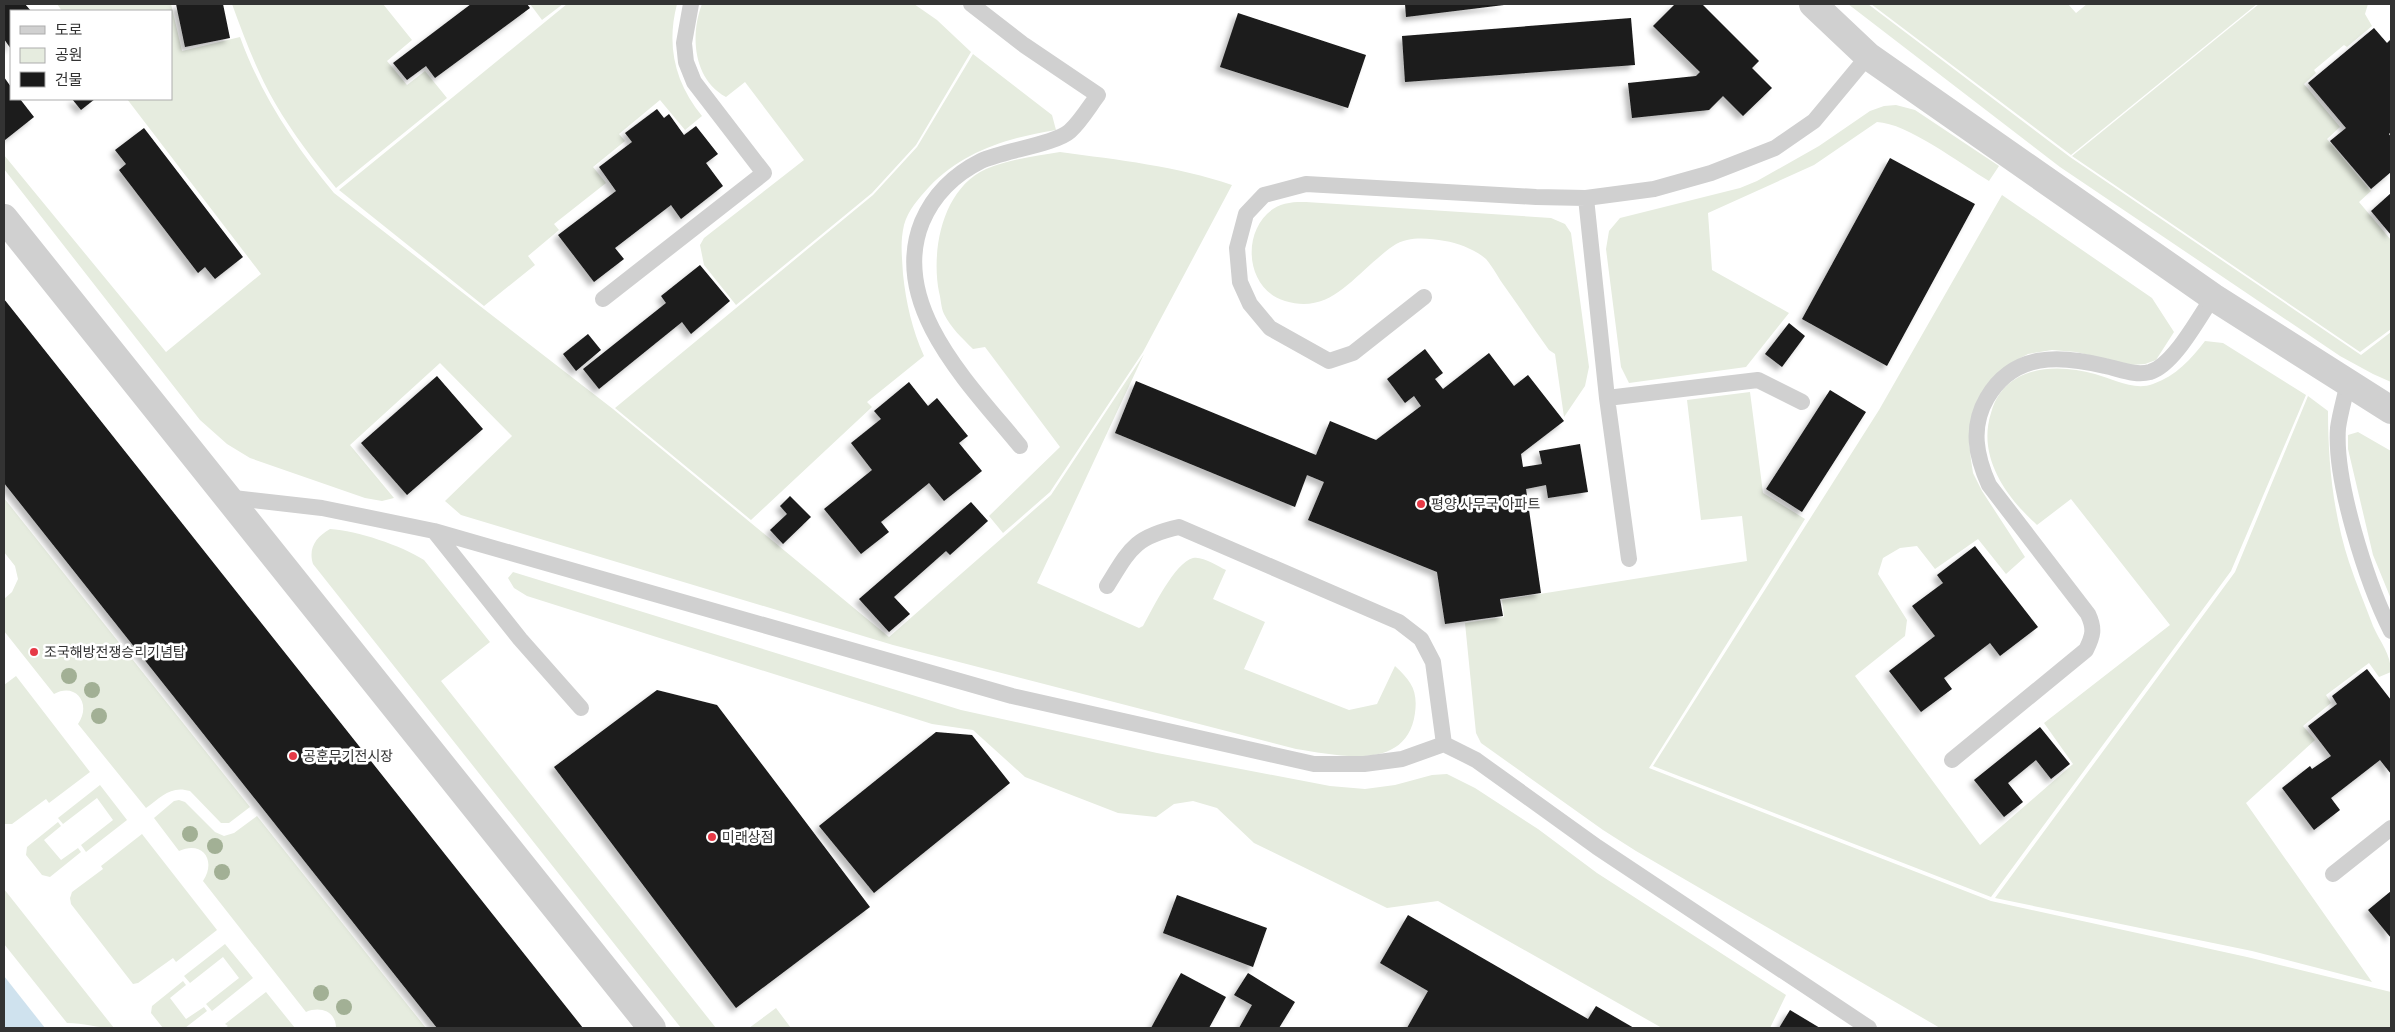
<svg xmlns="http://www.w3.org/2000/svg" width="2395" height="1032" viewBox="0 0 2395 1032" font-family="Cabin,'Noto Sans KR',sans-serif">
  <defs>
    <filter id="shadow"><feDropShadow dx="-4.5" dy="4.5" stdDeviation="2.5" flood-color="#0004"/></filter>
  </defs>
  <rect width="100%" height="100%" fill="#fff"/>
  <path fill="#e6ecdf" d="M57 4H171L182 51 240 37C261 95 295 146 334 193L613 409 889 637 1051 495 1144 354 1037 583 1139 628 1143 626C1152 610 1175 562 1193 558 1203 556 1217 566 1226 570L1213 599 1265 622 1244 669 1349 710 1377 704 1395 666C1411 681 1418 690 1415 713 1407 773 1337 755 1296 749L893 645 461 515 445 501 512 436 440 363 350 445 394 498 382 501 365 498 250 458 227 444 200 420 4 169V155L166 352 261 274 127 99H171V11H62Z
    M232 4H383L412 40 387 61 407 85 425 71 447 98 336 188C314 161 293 134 275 103 257 72 244 37 232 4Z
    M530 4H563L542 20Z
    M567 4H677C666 46 675 83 702 116L685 130 660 100 619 134 625 141 593 167 606 183 554 224 559 230 528 256 535 265 484 306 339 190Z
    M702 4H914L937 20 971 52 916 145 872 193 736 305 704 265 700 245 704 238 804 160 745 82 726 97C693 79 690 35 702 4Z
    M1848 4H1868L2070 157 2361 355 2391 332V382L2373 374 2340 356 2060 167Z
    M1871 4H2068L2076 13 2087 4H2257L2071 155Z
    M2259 4H2368L2365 14 2372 26 2347 47 2344 45 2314 70 2316 73 2304 84 2340 127 2327 139 2371 191 2359 202 2391 240V329L2360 352 2072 156Z
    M973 54 1052 115 1056 130C1007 138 964 151 929 187 919 198 908 210 904 225 900 242 902 257 903 274 906 303 912 329 924 356L867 402 872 407 751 520 615 408 873 195 917 147Z
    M1896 105 1915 110 1999 166 1989 181C1961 164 1907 123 1877 122L1814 165 1708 213 1712 270 1789 313 1746 367 1629 383 1621 367 1606 249 1609 231 1620 218 1740 188 1757 181 1819 146 1870 111 1884 106Z
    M1060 152C1119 160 1176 166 1232 185L1143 352 1050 492 1003 533 989 516 1060 447 985 347 973 349C962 338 951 328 944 314 941 308 941 299 939 292 931 251 942 189 986 169 1009 159 1036 156 1060 152Z
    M2002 195 2152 298 2174 332 2156 360 2145 364 2131 365 2076 352 2052 350 2028 354 2009 364 1969 441 1971 460 1973 473 1982 491 2025 557 2006 574 1978 539 1935 569 1917 546 1900 548 1883 558 1878 574 1907 620 1905 636 1855 676 1980 845 2073 764 2044 723 2170 625 2071 499 2037 525C2006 497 1977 457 1991 413 1995 398 2003 386 2017 378 2041 365 2069 367 2095 374 2113 379 2134 391 2153 384 2176 376 2191 359 2205 341L2223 343 2306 395 2231 571 1991 897 1653 766 1879 410Z
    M1306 202 1551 218 1565 224 1571 233 1589 367 1585 386 1564 417 1555 354 1549 350C1534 329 1520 308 1505 287 1499 279 1493 267 1486 259 1476 250 1458 243 1445 241 1432 239 1420 237 1407 240 1396 242 1386 251 1378 258 1349 282 1327 314 1285 301 1245 289 1241 231 1273 209 1283 202 1295 202 1306 202Z
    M1750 392 1763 493 1805 519 1649 768 1991 901 2247 957 2391 992V1028H1940L1636 851 1603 830 1481 743 1476 733 1465 623 1504 617 1502 600 1747 561 1742 516 1701 520 1687 400Z
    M2308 396 2328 411C2328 462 2333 513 2349 562 2356 583 2365 605 2373 626 2380 642 2391 654 2391 672L2379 677 2369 663 2326 695 2331 703 2303 726 2315 740 2246 803 2372 982 2252 951 1995 898 2235 572Z
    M2358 432 2391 451V599L2373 555 2348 449V435Z
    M4 498 250 807 229 823H221L190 791C171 785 161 797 146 808L78 724C92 704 76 682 54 694L4 631V599L12 592 18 579 15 566 4 552Z
    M330 529C358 531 400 545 424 560L490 642 441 681 716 1028H681L313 564C308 548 316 537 330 529Z
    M513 572 961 710 1157 753 1330 786 1365 789 1395 785 1432 775 1447 774 1475 788 1538 829 1597 873 1786 995 1770 1028H1662L1438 901 1387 908 1254 843 1217 808 1193 801 1174 804 1156 817 1118 813 1025 777 973 730 932 724 527 596 514 588 508 578Z
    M16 676 90 772 49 803 46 799 12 824H4V685Z
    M100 785 127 820 86 852 81 845 113 820 97 798 63 824 58 818Z
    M179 800 185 802 215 832 224 836 234 833 257 816 426 1028H336C336 1011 320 1006 306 1012L203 881C217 860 202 840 179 851L154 818 174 801Z
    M58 822 61 826 44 840 61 860 78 848 81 852 50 877 42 875 26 855 27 847Z
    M142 834 217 930 176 962 173 958 138 983 133 984 71 904 70 898 72 892 103 869 101 866Z
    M4 889 114 1028C98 1028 83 1023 67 1023L4 944Z
    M225 944 253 978 212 1011 206 1004 239 978 223 957 190 983 184 976Z
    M183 981 186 985 170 998 186 1019 204 1007 207 1011 185 1028H163L151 1013 152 1006Z
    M266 992 295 1028H225L228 1026 225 1024Z
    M776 1008 791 1028H749Z"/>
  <path fill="#cfe2ee" d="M4 976 45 1028H4Z"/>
  <path fill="#1a1a1a" filter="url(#shadow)" d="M4 4H25L31 11H11V49L4 39Z
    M176 4H223L230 38 185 47Z
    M471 4H527L530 8 435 78 426 66 407 80 393 63Z
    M1405 4H1504V5L1406 17Z
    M1675 4H1702L1759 61 1752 68 1772 88 1743 116 1723 96 1709 110 1632 118 1628 83 1696 76 1700 72 1653 26Z
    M1238 13 1366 55 1348 108 1220 67Z
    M1631 18 1635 65 1405 82 1402 36Z
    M2374 28 2387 43 2391 39V132L2389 134 2391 137V172L2371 189 2330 141 2346 128 2308 83Z
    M4 77 11 87V99H20L34 117 5 140Z
    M72 99H95L81 110Z
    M657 109 664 118 669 114 684 135 696 126 718 154 706 163 723 186 681 219 671 205 615 248 624 259 594 282 558 235 616 191 599 167 632 142 625 133Z
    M144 128 243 257 215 279 205 267 198 273 119 170 126 164 115 150Z
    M1890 158 1975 204 1887 366 1802 319Z
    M2391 193V235L2371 211Z
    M700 265 730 301 691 334 682 322 599 389 583 369 666 303 661 296Z
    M4 299 583 1028H437L4 483Z
    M1789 323 1805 336 1782 367 1765 354Z
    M588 334 601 350 576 371 563 354Z
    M1425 349 1443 373 1435 379 1443 389 1489 353 1514 386 1528 375 1564 421 1521 454 1523 467 1542 464 1539 451 1580 444 1588 492 1548 498 1546 485 1526 489 1541 593 1500 599 1503 616 1445 624 1437 572 1308 520 1324 482 1307 475 1295 507 1115 433 1136 381 1316 455 1330 421 1376 440 1421 406 1414 396 1405 403 1387 379Z
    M437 376 483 429 407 495 361 443Z
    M909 382 928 406 937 398 968 436 959 443 982 471 944 501 929 483 881 522 889 532 861 554 824 509 872 470 851 443 881 419 874 411Z
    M1830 390 1866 412 1802 512 1766 489Z
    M790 496 811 517 783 544 770 530 787 514 780 506Z
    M971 502 988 521 950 555 946 551 894 597 910 614 889 632 859 599Z
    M1975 546 2038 627 2000 656 1990 643 1944 678 1952 689 1921 712 1889 671 1935 636 1912 606 1943 583 1937 575Z
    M2367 669 2391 700V774L2380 760 2331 798 2340 810 2314 830 2282 788 2310 766 2312 769 2331 756 2308 726 2337 704 2332 696Z
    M657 690 717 705 870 907 736 1008 554 767Z
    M2040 727 2070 764 2051 779 2036 760 2008 783 2023 802 2004 817 1974 780Z
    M936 732 972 735 1010 783 874 893 819 826Z
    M2391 891V938L2368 910Z
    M1177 895 1267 928 1253 967 1163 933Z
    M1408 915 1588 1019 1596 1006 1634 1028H1407L1428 991 1380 963Z
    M1181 973 1226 997 1209 1028H1151Z
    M1248 973 1295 1002 1279 1028H1239L1252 1005 1234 995Z
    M1790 1010 1820 1028H1779Z"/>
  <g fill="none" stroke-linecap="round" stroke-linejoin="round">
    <path stroke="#d0d0d0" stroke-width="16" d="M971 4 1024 45 1098 95C1089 107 1081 121 1070 131 1056 144 1002 151 981 161 953 175 934 194 922 222 888 306 972 387 1020 446
      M1586 198 1607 398 1629 559
      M1424 297 1353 353 1329 361 1270 328 1250 304 1240 282 1237 248 1246 214 1264 195 1306 184 1536 197 1586 198 1654 189 1711 173 1775 148 1814 121 1868 56
      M603 299 764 173 694 82 686 62 684 43 691 4
      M2348 382C2345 397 2340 413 2338 428 2334 481 2367 583 2391 631
      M1607 398 1758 380 1802 402
      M225 497 322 508 434 531 1012 696 1314 764H1364L1402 759 1444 744
      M434 531 520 639 581 708
      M1107 586C1130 549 1134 537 1179 527L1399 622 1421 639 1433 662 1444 744 1476 760 1597 847 1869 1028
      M1952 760 2086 650C2093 636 2095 629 2088 614L1989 485C1976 456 1970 427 1987 398 2014 352 2060 355 2105 366 2120 369 2135 376 2150 372 2174 365 2199 317 2213 297
      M2333 874 2391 828"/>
    <path stroke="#d0d0d0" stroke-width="28" d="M1813 4 1868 56 2213 297 2391 410
      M4 218 652 1028"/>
  </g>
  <g fill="#a2b095">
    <circle cx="69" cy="676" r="8"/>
    <circle cx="92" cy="690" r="8"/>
    <circle cx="99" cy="716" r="8"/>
    <circle cx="190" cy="834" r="8"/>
    <circle cx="215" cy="846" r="8"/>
    <circle cx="222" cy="872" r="8"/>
    <circle cx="321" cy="993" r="8"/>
    <circle cx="344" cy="1007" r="8"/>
  </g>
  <g fill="#e63946" stroke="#fff" stroke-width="2">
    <circle cx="1421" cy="504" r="5"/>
    <circle cx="34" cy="652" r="5"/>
    <circle cx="293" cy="756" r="5"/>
    <circle cx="712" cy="837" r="5"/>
  </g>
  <g text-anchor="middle" stroke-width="5" stroke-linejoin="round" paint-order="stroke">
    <g font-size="14" fill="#333" stroke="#fff" text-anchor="start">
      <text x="1431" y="509">평양 사무국 아파트</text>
      <text x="44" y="657">조국해방전쟁승리기념탑</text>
      <text x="303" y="761">공훈무기전시장</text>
      <text x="722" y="842">미래상점</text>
    </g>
  </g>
  <rect width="2395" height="1032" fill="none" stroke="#333333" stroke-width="10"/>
  <rect x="10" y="10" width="162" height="90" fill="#ffffff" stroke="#adadad"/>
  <rect x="20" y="26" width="25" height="8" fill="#d0d0d0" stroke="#adadad"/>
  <text x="55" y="35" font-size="15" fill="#333333">도로</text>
  <rect x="20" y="48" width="25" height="15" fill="#e6ecdf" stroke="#adadad"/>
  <text x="55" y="60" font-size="15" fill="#333333">공원</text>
  <rect x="20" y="72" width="25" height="15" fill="#1a1a1a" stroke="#adadad"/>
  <text x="55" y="85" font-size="15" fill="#333333">건물</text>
</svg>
